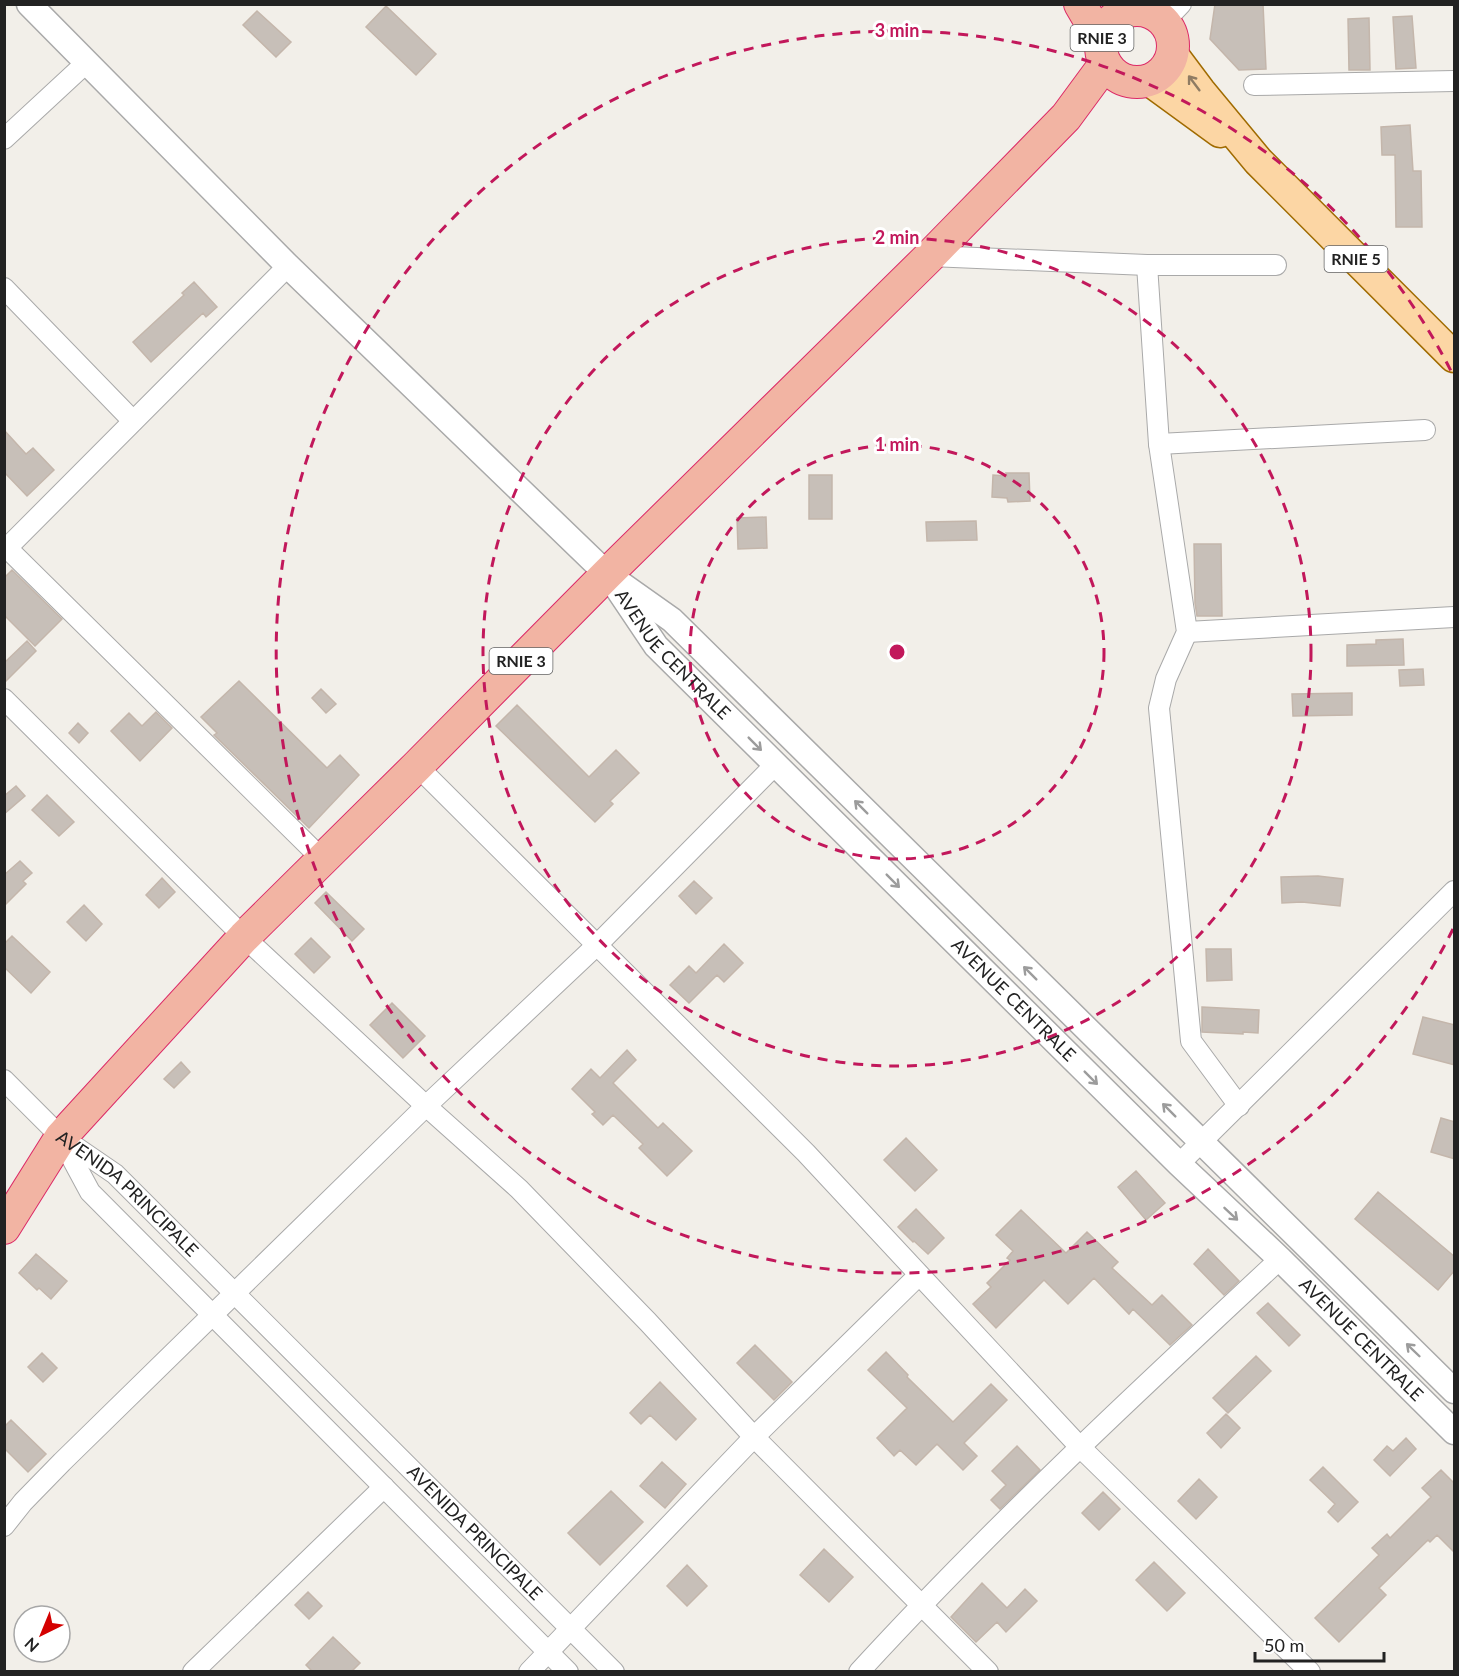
<svg xmlns="http://www.w3.org/2000/svg" width="1459" height="1676" viewBox="0 0 1459 1676" font-family="Lato,sans-serif">
  <rect width="100%" height="100%" fill="#f2efe9"/>
  <path fill="#c7bfb8" stroke="#c4b6ab" stroke-width="1.5" d="M1215 4H1263L1266 69 1239 70 1210 39Z
    M386 6 436 54 416 75 366 27Z
    M257 11 291 42 276 57 243 25Z
    M1412 16 1416 68 1396 69 1393 17Z
    M1369 18 1370 70H1349L1348 19Z
    M1410 125 1413 171H1421L1422 227H1396L1395 155H1382L1381 127Z
    M194 282 217 307 206 317 203 313 151 362 133 342 184 295 182 293Z
    M4 430 26 454 33 448 54 470 27 496 4 472Z
    M1006 473H1029L1030 501 1008 502 1007 498 992 497 993 475 1007 476Z
    M809 475H832V519H809Z
    M766 517 767 548 738 549 737 518Z
    M976 521 977 540 927 541 926 522Z
    M1194 544H1221L1222 616H1197L1195 603Z
    M12 570 62 619 35 646 4 615V578Z
    M1403 639 1404 665 1347 666V645L1376 644V640Z
    M27 641 36 651 4 683V663Z
    M1423 669 1424 685 1400 686 1399 670Z
    M239 681 327 768 340 755 359 775 309 828 214 735 217 733 201 717Z
    M321 689 336 704 326 713 312 698Z
    M1352 693V715L1293 716 1292 694Z
    M517 705 589 777 616 750 639 773 610 801 613 804 595 822 496 726Z
    M156 712 172 728 140 761 111 731 129 713 142 726Z
    M78 723 88 733 79 743 69 733Z
    M16 786 25 796 4 814V796Z
    M47 795 74 822 59 836 32 810Z
    M20 861 32 873 23 881 26 884 4 906V875Z
    M1318 876 1343 879 1340 906 1302 902 1282 903 1281 877Z
    M162 878 175 892 159 908 146 895Z
    M694 881 712 898 696 914 679 896Z
    M326 892 364 929 352 941 315 903Z
    M84 905 102 924 86 941 67 922Z
    M12 936 50 972 31 993 4 967V944Z
    M311 938 330 957 314 973 295 954Z
    M724 944 743 963 724 982 717 975 689 1003 670 985 689 966 696 973Z
    M1206 949H1231L1232 980 1207 981Z
    M392 1003 425 1036 403 1058 370 1025Z
    M1202 1007 1259 1010 1258 1033 1243 1032V1034L1202 1032Z
    M1423 1017 1455 1025V1065L1413 1054Z
    M627 1050 636 1060 613 1083 658 1128 663 1123 692 1151 667 1176 639 1148 643 1144 613 1115 603 1125 592 1114 595 1112 572 1089 591 1069 600 1078Z
    M181 1062 190 1072 174 1088 164 1079Z
    M1441 1118 1455 1122V1159L1431 1152Z
    M906 1138 937 1170 915 1191 884 1160Z
    M1136 1171 1165 1203 1146 1220 1118 1187Z
    M1378 1192 1455 1257V1270L1438 1290 1355 1219Z
    M916 1209 944 1238 928 1254 914 1241 913 1242 898 1227Z
    M1021 1210 1066 1253 1087 1232 1118 1262 1112 1268 1152 1305 1162 1295 1192 1325 1170 1345 1133 1309 1129 1314 1094 1278 1068 1304 1044 1280 996 1328 973 1304 991 1287 987 1283 1010 1260 1007 1258 1013 1251 996 1235Z
    M1208 1249 1239 1281 1224 1295 1194 1264Z
    M36 1254 67 1281 51 1299 39 1288 37 1290 19 1273Z
    M1268 1303 1300 1335 1289 1346 1257 1313Z
    M755 1345 792 1382 774 1400 737 1363Z
    M886 1352 908 1375 907 1377 953 1422 991 1384 1007 1400 964 1443 977 1456 963 1470 937 1444 916 1465 900 1450 894 1456 877 1438 907 1408 868 1370Z
    M42 1353 57 1368 43 1382 28 1367Z
    M1256 1356 1271 1371 1228 1413 1213 1398Z
    M660 1382 696 1419 676 1440 650 1415 641 1424 630 1413Z
    M1226 1414 1240 1428 1221 1448 1207 1433Z
    M11 1420 46 1454 28 1472 4 1448V1427Z
    M1406 1438 1416 1449 1390 1476 1374 1460 1387 1446 1393 1451Z
    M1017 1446 1040 1470 1000 1509 991 1500 1006 1485 992 1471Z
    M662 1462 686 1484 665 1508 640 1486Z
    M1323 1467 1358 1502 1338 1522 1328 1512 1335 1504 1310 1480Z
    M1441 1470 1455 1484V1553L1437 1535 1430 1542 1428 1540 1379 1588 1386 1595 1339 1642 1315 1618 1379 1555 1372 1548 1387 1534 1390 1538 1431 1497 1422 1488Z
    M1199 1479 1217 1497 1196 1519 1178 1501Z
    M611 1491 643 1522 600 1565 568 1533Z
    M1103 1492 1120 1509 1099 1530 1082 1513Z
    M824 1549 853 1577 829 1602 800 1575Z
    M1154 1562 1185 1593 1167 1611 1136 1580Z
    M687 1565 707 1586 687 1606 667 1586Z
    M982 1583 1007 1608 1025 1589 1037 1601 1006 1632 997 1622 976 1642 951 1617Z
    M308 1592 322 1606 309 1619 295 1605Z
    M333 1637 360 1663 352 1671H312L306 1665Z"/>
  <g fill="none" stroke-linecap="round" stroke-linejoin="round">
    <g stroke="#a9a9a9" stroke-width="22">
      <g id="minor">
        <path d="M1164 22 1181 4"/>
        <path d="M1254 85 1454 81"/>
        <path d="M4 139 86 63"/>
        <path d="M930 256 1147 265H1276"/>
        <path d="M1147 265 1159 444 1187 632 1166 679 1159 708 1191 1041 1239 1106"/>
        <path d="M4 288 133 421"/>
        <path d="M1159 444 1425 430"/>
        <path d="M4 545 323 860"/>
        <path d="M4 551 288 266"/>
        <path d="M1187 632 1454 617"/>
        <path d="M4 699 244 937 426 1106 519 1189 648 1322 754 1437 988 1672"/>
        <path d="M417 766 806 1153 1079 1446 1310 1672"/>
        <path id="s1" d="M4 1080 61 1137 115 1174 614 1672"/>
        <path d="M62 1140 90 1192 568 1672"/>
        <path d="M1179 1164 1454 891"/>
        <path d="M4 1526 23 1502 62 1462 426 1106 597 945 775 765"/>
        <path d="M193 1672 384 1487"/>
        <path d="M529 1672 754 1437 919 1275"/>
        <path d="M859 1672C992 1527 1136 1393 1280 1259"/>
      </g>
    </g>
    <g stroke="#a9a9a9" stroke-width="27">
      <g id="tertiary">
        <path d="M29 4 288 266 607 574 672 620 1454 1391"/>
        <path id="s2" d="M617 588 656 646 1179 1164 1280 1259 1454 1432"/>
      </g>
    </g>
    <g stroke="#a06b00" stroke-width="33">
      <path id="primary" d="M1173 55 1200 91 1258 161 1454 357
        M1150 81 1220 132"/>
    </g>
    <g stroke="#dc2a67" stroke-width="34">
      <path id="trunk" d="M1080 4 1101 40
        M1101 46a36 36 0 1 1 72 0a36 36 0 1 1-72 0Z
        M4 1228 61 1137 244 937 417 766 607 574 930 256 1066 117 1105 64"/>
    </g>
    <use href="#minor" stroke="#fff" stroke-width="20"/>
    <use href="#tertiary" stroke="#fff" stroke-width="24"/>
    <use href="#primary" stroke="#fcd6a4" stroke-width="30"/>
    <use href="#trunk" stroke="#f2b4a3" stroke-width="32"/>
  </g>
  <defs><path id="oneway-shaft" d="M-6 0H5M1.5-3L5.5 0L1.5 3" fill="none" stroke-width="1.6" stroke-linecap="round" stroke-linejoin="round" transform="scale(1.5)"/></defs>
  <use stroke="#8f7c63" href="#oneway-shaft" transform="translate(1194 83) rotate(-127)"/>
  <g stroke="#9c9c9c">
    <use href="#oneway-shaft" transform="translate(755 744) rotate(45)"/>
    <use href="#oneway-shaft" transform="translate(861 807) rotate(-135)"/>
    <use href="#oneway-shaft" transform="translate(893 881) rotate(45)"/>
    <use href="#oneway-shaft" transform="translate(1030 973) rotate(-135)"/>
    <use href="#oneway-shaft" transform="translate(1091 1078) rotate(45)"/>
    <use href="#oneway-shaft" transform="translate(1169 1110) rotate(-135)"/>
    <use href="#oneway-shaft" transform="translate(1231 1214) rotate(43)"/>
    <use href="#oneway-shaft" transform="translate(1413 1350) rotate(-136)"/>
  </g>
  <g fill="none" stroke="#c2185b" stroke-width="3" stroke-dasharray="10 8">
    <circle cx="897" cy="652" r="207"/>
    <circle cx="897" cy="652" r="414"/>
    <path d="M1453 929A621 621 0 1 1 1453 375"/>
  </g>
  <g text-anchor="middle" stroke-width="6" stroke-linejoin="round" paint-order="stroke">
    <g fill="#fff" stroke="#646464" stroke-width="1.5">
      <rect x="1070.5" y="25" width="63" height="26" rx="4.5"/>
      <rect x="1324.5" y="246" width="63" height="26" rx="4.5"/>
      <rect x="489.5" y="648" width="63" height="26" rx="4.5"/>
    </g>
    <g font-size="16" font-weight="bold" fill="#222">
      <text x="1102" y="44">RNIE 3</text>
      <text x="1356" y="265">RNIE 5</text>
      <text x="521" y="667">RNIE 3</text>
    </g>
    <g font-size="18" fill="#222" stroke="#fff">
      <text dy="6" stroke="none"><textPath href="#s2" startOffset="87">AVENUE CENTRALE</textPath></text>
      <text dy="6" stroke="none"><textPath href="#s2" startOffset="573">AVENUE CENTRALE</textPath></text>
      <text dy="6" stroke="none"><textPath href="#s1" startOffset="168">AVENIDA PRINCIPALE</textPath></text>
      <text dy="6" stroke="none"><textPath href="#s2" startOffset="1059">AVENUE CENTRALE</textPath></text>
      <text dy="6" stroke="none"><textPath href="#s1" startOffset="654">AVENIDA PRINCIPALE</textPath></text>
    </g>
  </g>
  <circle cx="897" cy="652" r="9" fill="#c2185b" stroke="#fff" stroke-width="3"/>
  <g font-size="18" text-anchor="middle" font-weight="bold" fill="#c2185b" stroke="#fff" stroke-width="6" stroke-linejoin="round" paint-order="stroke">
    <text x="897" y="37">3 min</text>
    <text x="897" y="244">2 min</text>
    <text x="897" y="451">1 min</text>
  </g>
  <rect width="1459" height="1676" fill="none" stroke="#222222" stroke-width="12"/>
  <g transform="translate(42 1634) rotate(223)"><circle r="28" fill="#ffffff" stroke="#a7a7a7" stroke-width="1.5"/>
  <path d="M0-4.5L10 22L0 15L-10 22Z" fill="#d40000"/>
  <text y="-9" font-size="16" font-weight="bold" text-anchor="middle" fill="#222222">N</text>
  </g>
  <path d="M1255 1652v9h129v-9" fill="none" stroke="#222222" stroke-width="3"/>
  <text x="1264" y="1652" font-size="18" fill="#222222" stroke="#ffffff" stroke-width="4.5" paint-order="stroke">50 m</text>
</svg>
